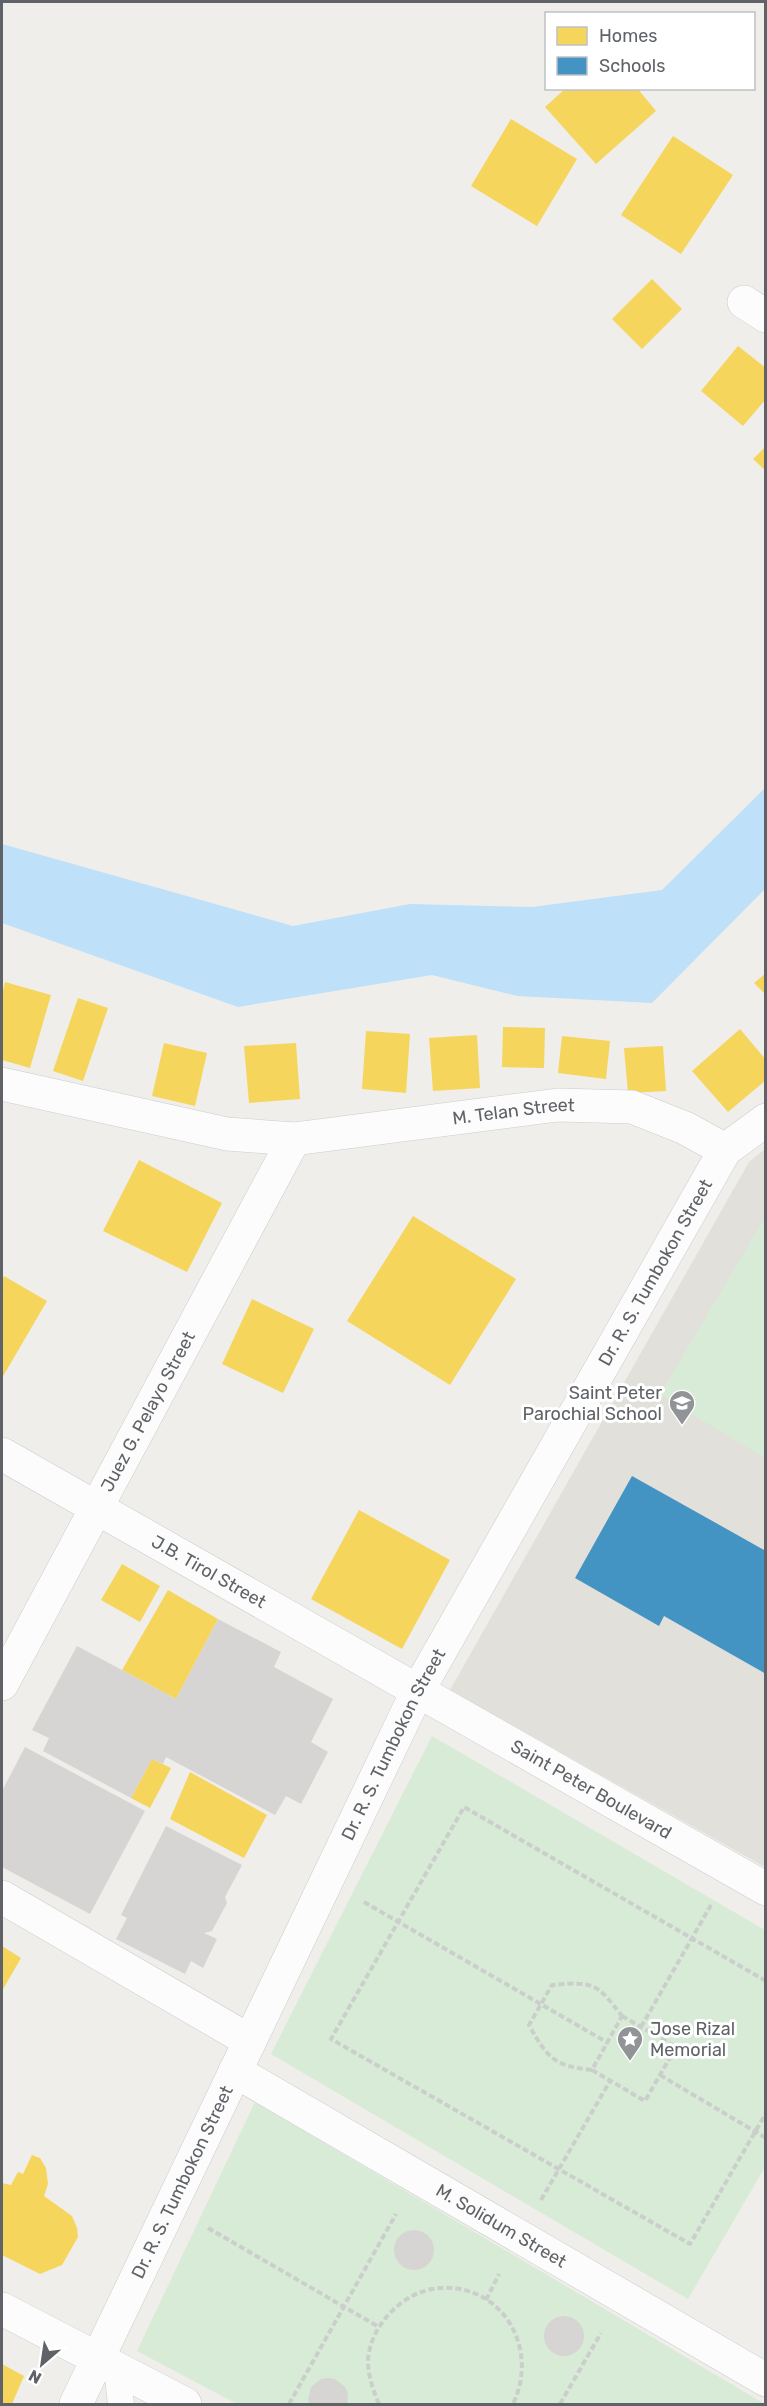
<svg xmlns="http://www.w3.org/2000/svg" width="767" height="2406" viewBox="0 0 767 2406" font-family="Rubik,sans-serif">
  <rect width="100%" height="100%" fill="#efeeea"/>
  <path fill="#e2e0da" d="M765 1149V1867L450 1690 749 1162Z"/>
  <path fill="#d8ebd6" d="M765 1217V1458L660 1395Z
    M432 1736 765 1930V2167L688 2299 271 2054Z
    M255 2102 765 2404H237L137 2351Z"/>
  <path fill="#bfe0f9" d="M765 788V889L652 1003 517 996 432 975 238 1007 2 923V844L293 926 410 904 532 907 662 890Z"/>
  <path fill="#f6d55c" d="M566 88H637L656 111 596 164 545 107Z
    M511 119 577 159 537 226 471 186Z
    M673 136 733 175 681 254 621 215Z
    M652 279 682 309 642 349 612 319Z
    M738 346 766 368V399L743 426 701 391Z
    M766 446V471L753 459Z
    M766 973V995L754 983Z
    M5 982 51 995 30 1068 2 1060V995Z
    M78 998 108 1008 83 1081 53 1071Z
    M503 1027 545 1028 544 1068 502 1067Z
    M740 1029 766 1060V1080L728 1112 692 1071Z
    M366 1031 410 1034 406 1093 362 1089Z
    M477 1035 480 1088 433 1091 429 1038Z
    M562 1036 610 1041 606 1079 558 1073Z
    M164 1043 207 1053 195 1106 152 1096Z
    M296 1043 300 1099 249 1103 244 1046Z
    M663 1046 666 1091 628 1093 624 1048Z
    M139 1160 222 1203 187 1272 103 1231Z
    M413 1216 516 1279 450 1385 347 1321Z
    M4 1276 47 1301 2 1378V1280Z
    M252 1299 314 1329 283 1393 222 1364Z
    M359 1510 450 1560 402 1649 311 1599Z
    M122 1564 160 1586 140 1622 101 1600Z
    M168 1590 218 1619 176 1699 122 1670Z
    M152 1759 171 1768 150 1808 131 1798Z
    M190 1772 267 1815 244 1858 170 1819Z
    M2 1946 21 1958 2 1991Z
    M32 2155 40 2158 46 2168 48 2184 44 2196 72 2216 77 2228 78 2237 62 2265 40 2274 2 2255V2183L11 2185 18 2172 23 2174Z
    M2 2364 24 2376 12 2404H2Z"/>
  <path fill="#4393c3" d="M632 1476 766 1551V1674L664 1616 659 1626 575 1578Z"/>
  <path fill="#d6d5d3" d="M218 1619 281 1652 274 1667 333 1699 311 1742 328 1752 301 1804 286 1796 275 1815 166 1757 163 1764 152 1759 131 1798 43 1751 49 1738 32 1730 77 1646 176 1699Z
    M25 1747 145 1811 90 1914 2 1867V1791Z
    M166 1826 242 1865 225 1897 227 1903 212 1931 204 1933 217 1939 203 1968 191 1961 185 1974 116 1939 127 1918 121 1915Z
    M394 2250a20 20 0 1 1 40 0a20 20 0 1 1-40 0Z
    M544 2336a20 20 0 1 1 40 0a20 20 0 1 1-40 0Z
    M328 2378 335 2379 345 2387 348 2393 347 2404H310L308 2400 311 2387 321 2379Z"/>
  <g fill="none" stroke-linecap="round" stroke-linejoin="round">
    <g stroke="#cbcccc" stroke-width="27">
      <path id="service" d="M117 2369 121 2404"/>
    </g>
    <g stroke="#cbcccc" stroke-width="34">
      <g id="minor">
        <path d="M744 302 766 316"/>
        <path id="s1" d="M2 1084 227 1134 294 1139 558 1105 632 1107 685 1128 725 1150"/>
        <path id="s2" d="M2 1454 766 1889"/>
        <path id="s3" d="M2 1684 294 1139"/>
        <path d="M2 1897 250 2041"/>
        <path id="s4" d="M235 2071 766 2380"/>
        <path d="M2 2309 185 2404"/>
      </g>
    </g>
    <g stroke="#cbcccc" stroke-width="34">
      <g id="tertiary">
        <path id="s5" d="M76 2404 417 1692 725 1150 766 1120"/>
      </g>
    </g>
    <path stroke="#cacfcc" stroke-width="4" stroke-dasharray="6 3" stroke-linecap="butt" d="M364 1902 608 2043
      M766 1981 464 1807 331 2039 690 2244 766 2113
      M622 2016 676 2047 645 2101 592 2070Z
      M641 2027 711 1905
      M592 2070C553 2066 547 2057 529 2025L552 1985C595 1981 597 1984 622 2016
      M660 2075 766 2138
      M541 2200 610 2081
      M208 2228 379 2327
      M486 2300 499 2274
      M289 2404 396 2214
      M379 2404C373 2390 368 2376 368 2360 370 2327 400 2295 432 2289 499 2278 541 2346 513 2404
      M560 2404 601 2333"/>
    <use href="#service" stroke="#fdfcfc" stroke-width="26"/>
    <use href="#minor" stroke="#fdfcfc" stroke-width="33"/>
    <use href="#tertiary" stroke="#fdfcfc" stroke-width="33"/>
  </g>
  <defs>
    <g id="school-pin" transform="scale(1.35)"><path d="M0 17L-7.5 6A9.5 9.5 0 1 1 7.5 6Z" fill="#919496" stroke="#fff"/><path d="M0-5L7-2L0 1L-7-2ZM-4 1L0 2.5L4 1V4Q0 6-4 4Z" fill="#fff"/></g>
    <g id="sight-pin" transform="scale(1.35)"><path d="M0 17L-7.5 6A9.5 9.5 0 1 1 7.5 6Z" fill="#919496" stroke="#fff"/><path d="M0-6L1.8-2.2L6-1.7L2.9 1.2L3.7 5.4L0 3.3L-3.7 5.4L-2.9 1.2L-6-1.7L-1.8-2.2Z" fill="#fff"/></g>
  </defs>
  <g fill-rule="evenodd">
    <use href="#school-pin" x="682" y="1403"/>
    <use href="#sight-pin" x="630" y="2039"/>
  </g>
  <g text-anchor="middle" stroke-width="6" stroke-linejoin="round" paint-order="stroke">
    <g font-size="18" fill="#5f6368" stroke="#fff">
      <text dy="6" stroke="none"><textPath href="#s1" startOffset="519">M. Telan Street</textPath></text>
      <text dy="6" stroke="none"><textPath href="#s5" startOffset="1272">Dr. R. S. Tumbokon Street</textPath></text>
      <text dy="6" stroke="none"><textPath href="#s3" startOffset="309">Juez G. Pelayo Street</textPath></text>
      <text dy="6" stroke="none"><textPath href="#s2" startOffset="238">J.B. Tirol Street</textPath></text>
      <text dy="6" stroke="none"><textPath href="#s5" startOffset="732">Dr. R. S. Tumbokon Street</textPath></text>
      <text dy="6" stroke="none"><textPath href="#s2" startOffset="678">Saint Peter Boulevard</textPath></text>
      <text dy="6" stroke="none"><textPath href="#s5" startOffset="246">Dr. R. S. Tumbokon Street</textPath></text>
      <text dy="6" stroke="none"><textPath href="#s4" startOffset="308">M. Solidum Street</textPath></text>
    </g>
    <g font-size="18" fill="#5f6368" stroke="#fff" text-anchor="end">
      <text x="662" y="1399">Saint Peter<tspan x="662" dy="21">Parochial School</tspan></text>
      <text x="650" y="2035" text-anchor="start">Jose Rizal<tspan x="650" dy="21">Memorial</tspan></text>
    </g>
  </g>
  <rect width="767" height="2406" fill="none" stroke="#5f6368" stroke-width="6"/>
  <rect x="545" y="12" width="210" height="78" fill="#ffffff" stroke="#bfc1c3" stroke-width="1.5"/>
  <rect x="557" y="27" width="30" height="18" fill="#f6d55c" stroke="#bfc1c3" stroke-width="1.5"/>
  <text x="599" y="42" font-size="18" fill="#5f6368">Homes</text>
  <rect x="557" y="57" width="30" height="18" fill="#4393c3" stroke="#bfc1c3" stroke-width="1.5"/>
  <text x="599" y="72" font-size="18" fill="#5f6368">Schools</text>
  <g transform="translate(42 2364) rotate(209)" stroke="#ffffff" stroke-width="4.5" paint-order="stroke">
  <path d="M0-4.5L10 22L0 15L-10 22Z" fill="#5f6368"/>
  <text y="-9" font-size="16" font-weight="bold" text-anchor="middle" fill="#5f6368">N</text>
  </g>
</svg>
